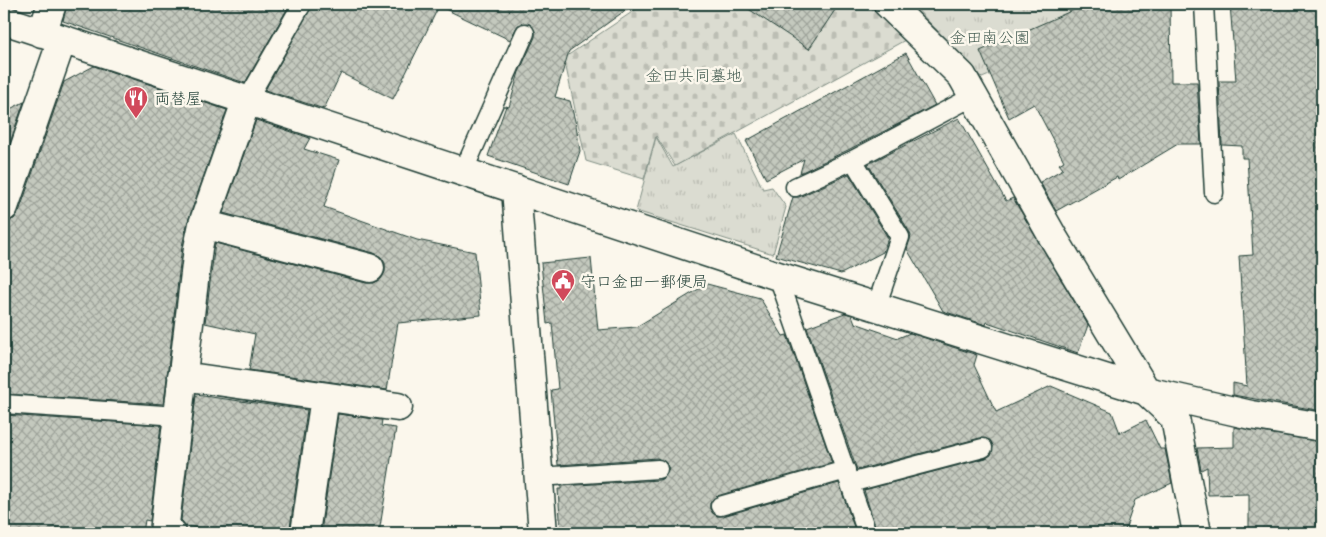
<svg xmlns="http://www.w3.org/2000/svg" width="1326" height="537" viewBox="0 0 1326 537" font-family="'Playpen Sans','Klee One',sans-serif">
  <defs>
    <pattern id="grass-tufts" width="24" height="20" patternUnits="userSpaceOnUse" patternTransform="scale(1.25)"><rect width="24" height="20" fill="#dbdcd1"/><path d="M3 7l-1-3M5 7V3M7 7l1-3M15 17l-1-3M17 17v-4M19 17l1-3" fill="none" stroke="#bcbeb4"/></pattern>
    <pattern id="cemetery-stones" width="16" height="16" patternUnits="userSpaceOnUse" patternTransform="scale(1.25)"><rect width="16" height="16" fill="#dbdcd1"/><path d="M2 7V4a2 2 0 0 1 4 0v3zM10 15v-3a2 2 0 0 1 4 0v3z" fill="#bcbeb4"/></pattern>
    <pattern id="building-cross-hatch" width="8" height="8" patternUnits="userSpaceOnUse" patternTransform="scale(1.25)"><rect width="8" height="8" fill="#c4c9be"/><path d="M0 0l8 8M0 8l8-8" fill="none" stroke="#9fa49b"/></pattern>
  </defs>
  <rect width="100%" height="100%" fill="#fbf7ec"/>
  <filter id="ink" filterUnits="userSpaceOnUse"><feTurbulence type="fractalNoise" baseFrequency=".02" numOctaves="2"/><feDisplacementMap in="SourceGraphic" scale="10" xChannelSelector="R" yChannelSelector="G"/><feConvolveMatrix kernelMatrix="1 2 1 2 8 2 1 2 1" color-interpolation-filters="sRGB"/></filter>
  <g filter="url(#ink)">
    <path fill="url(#grass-tufts)" stroke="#7d8c82" d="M912 4H1102L1101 19 1090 34 982 78Z
      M736 134 763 189 772 187 786 207 773 254 636 211 656 137 673 167Z"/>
    <path fill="url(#cemetery-stones)" stroke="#7d8c82" d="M644 4H866L907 39 675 166 656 136 644 179 586 161 564 58Z"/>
    <path fill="url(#building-cross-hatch)" stroke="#1f3d34" d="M67 4H290L245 83 63 21Z
      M313 4H634L569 51 555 97 570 101 576 125 580 151 569 184 488 156 506 106 509 107 519 72 535 37V31L530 24 518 25 510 40 439 6 393 99 341 73 324 109 265 90Z
      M741 4H839L809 49Z
      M1087 4H1170L1171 82H1197L1201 144H1178L1118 180 1117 177 1056 211 1040 182 1063 169 1059 164 1064 161 1034 104 1009 118 980 51Z
      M1230 4H1322V411L1233 395V383L1247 386 1239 256 1253 255 1247 158H1242V146L1222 145 1219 81H1236Z
      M906 53 935 105 848 150 800 173 804 159 766 179 746 141Z
      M94 66 227 110 188 221 182 246 164 404 4 394V222L14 219 19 212 64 82Z
      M24 102 4 160V112Z
      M959 118 1006 201 1013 198 1088 325 1078 353 987 322 986 325 943 311 907 249 911 236 909 231 868 164Z
      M256 120 310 138 304 149 339 160 324 207 417 240 475 252 481 315 398 323 387 390 249 370 255 334 205 323 215 243 366 283H374L381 279 385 272V263L381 257 374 253 223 213Z
      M849 174 888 238 883 252 841 274 776 256 793 197H799Z
      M591 258 598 330 636 327 707 284 760 298 783 336 787 335 832 463 717 496 710 503V509L717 516H723L839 483 856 533H561L558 489H561V486L659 480 664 478 669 469 666 463 657 458 558 465 551 390 558 389 552 323 547 324 541 263Z
      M845 313 852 315 855 323 898 338 910 333 977 355 974 365 996 412 1051 386 1112 412 1120 433 1146 420 1160 449H1165L1172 483 1135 500 1124 533H877L864 490 986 458 991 455 993 446 990 440 980 438 857 470 807 327Z
      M196 395 307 410 290 528 280 526 278 533H230L186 526 181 520Z
      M338 414 382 420 381 426 396 428 379 533 321 532Z
      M4 415 161 425 150 521 145 520 143 533H5Z
      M1234 427 1322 442V533H1249V494L1208 495 1207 467 1201 470 1197 448 1234 447Z"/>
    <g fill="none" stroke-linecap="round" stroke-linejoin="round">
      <g stroke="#1f3d34" stroke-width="21">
        <path id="service" d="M1204 4 1214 193
          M246 102 302 4
          M853 160 900 237 876 307
          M463 172 525 33
          M795 187 853 160 974 96
          M778 276 867 533
          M4 404 178 416
          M539 477 658 469
          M850 483 983 448
          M720 506 846 470"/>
      </g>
      <g stroke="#1f3d34" stroke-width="31">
        <path id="minor" d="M888 4 962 76 1053 237 1146 391 1175 418 1197 533
          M4 20 778 276 1146 391 1251 415 1322 427
          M42 33 52 4
          M516 189 543 533
          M4 207 62 40
          M203 224 370 268
          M182 376 398 407
          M172 533 164 532 198 248 203 224 246 102
          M305 533 325 397"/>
      </g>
      <use href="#service" stroke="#fbf7ec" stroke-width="18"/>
      <use href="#minor" stroke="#fbf7ec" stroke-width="28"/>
    </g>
  </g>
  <defs>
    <g id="restaurant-pin" transform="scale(1.25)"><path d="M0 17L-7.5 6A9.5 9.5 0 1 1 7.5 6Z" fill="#d1495b" stroke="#fbf7ec"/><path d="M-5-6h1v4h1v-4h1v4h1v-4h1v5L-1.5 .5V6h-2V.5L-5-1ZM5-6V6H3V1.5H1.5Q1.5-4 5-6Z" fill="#fff"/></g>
    <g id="civic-pin" transform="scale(1.25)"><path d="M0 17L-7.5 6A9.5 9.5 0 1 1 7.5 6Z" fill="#d1495b" stroke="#fbf7ec"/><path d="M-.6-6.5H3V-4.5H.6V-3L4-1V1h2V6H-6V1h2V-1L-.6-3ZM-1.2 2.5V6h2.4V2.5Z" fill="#fff"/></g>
  </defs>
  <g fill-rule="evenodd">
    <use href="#restaurant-pin" x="136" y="98"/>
    <use href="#civic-pin" x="563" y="281"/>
  </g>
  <g text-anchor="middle" stroke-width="5" stroke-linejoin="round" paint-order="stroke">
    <g font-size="16" fill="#455d53" stroke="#fbf7ec">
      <text x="990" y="43">金田南公園</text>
      <text x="694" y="81">金田共同墓地</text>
    </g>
    <g font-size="16" fill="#1f3d34" stroke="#fbf7ec" text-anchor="start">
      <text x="154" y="104">両替屋</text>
      <text x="580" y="287">守口金田一郵便局</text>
    </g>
  </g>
  <rect width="1326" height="537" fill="none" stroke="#fbf7ec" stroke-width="20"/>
  <rect x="10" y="10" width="1306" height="517" fill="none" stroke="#1f3d34" stroke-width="2" filter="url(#ink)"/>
</svg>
